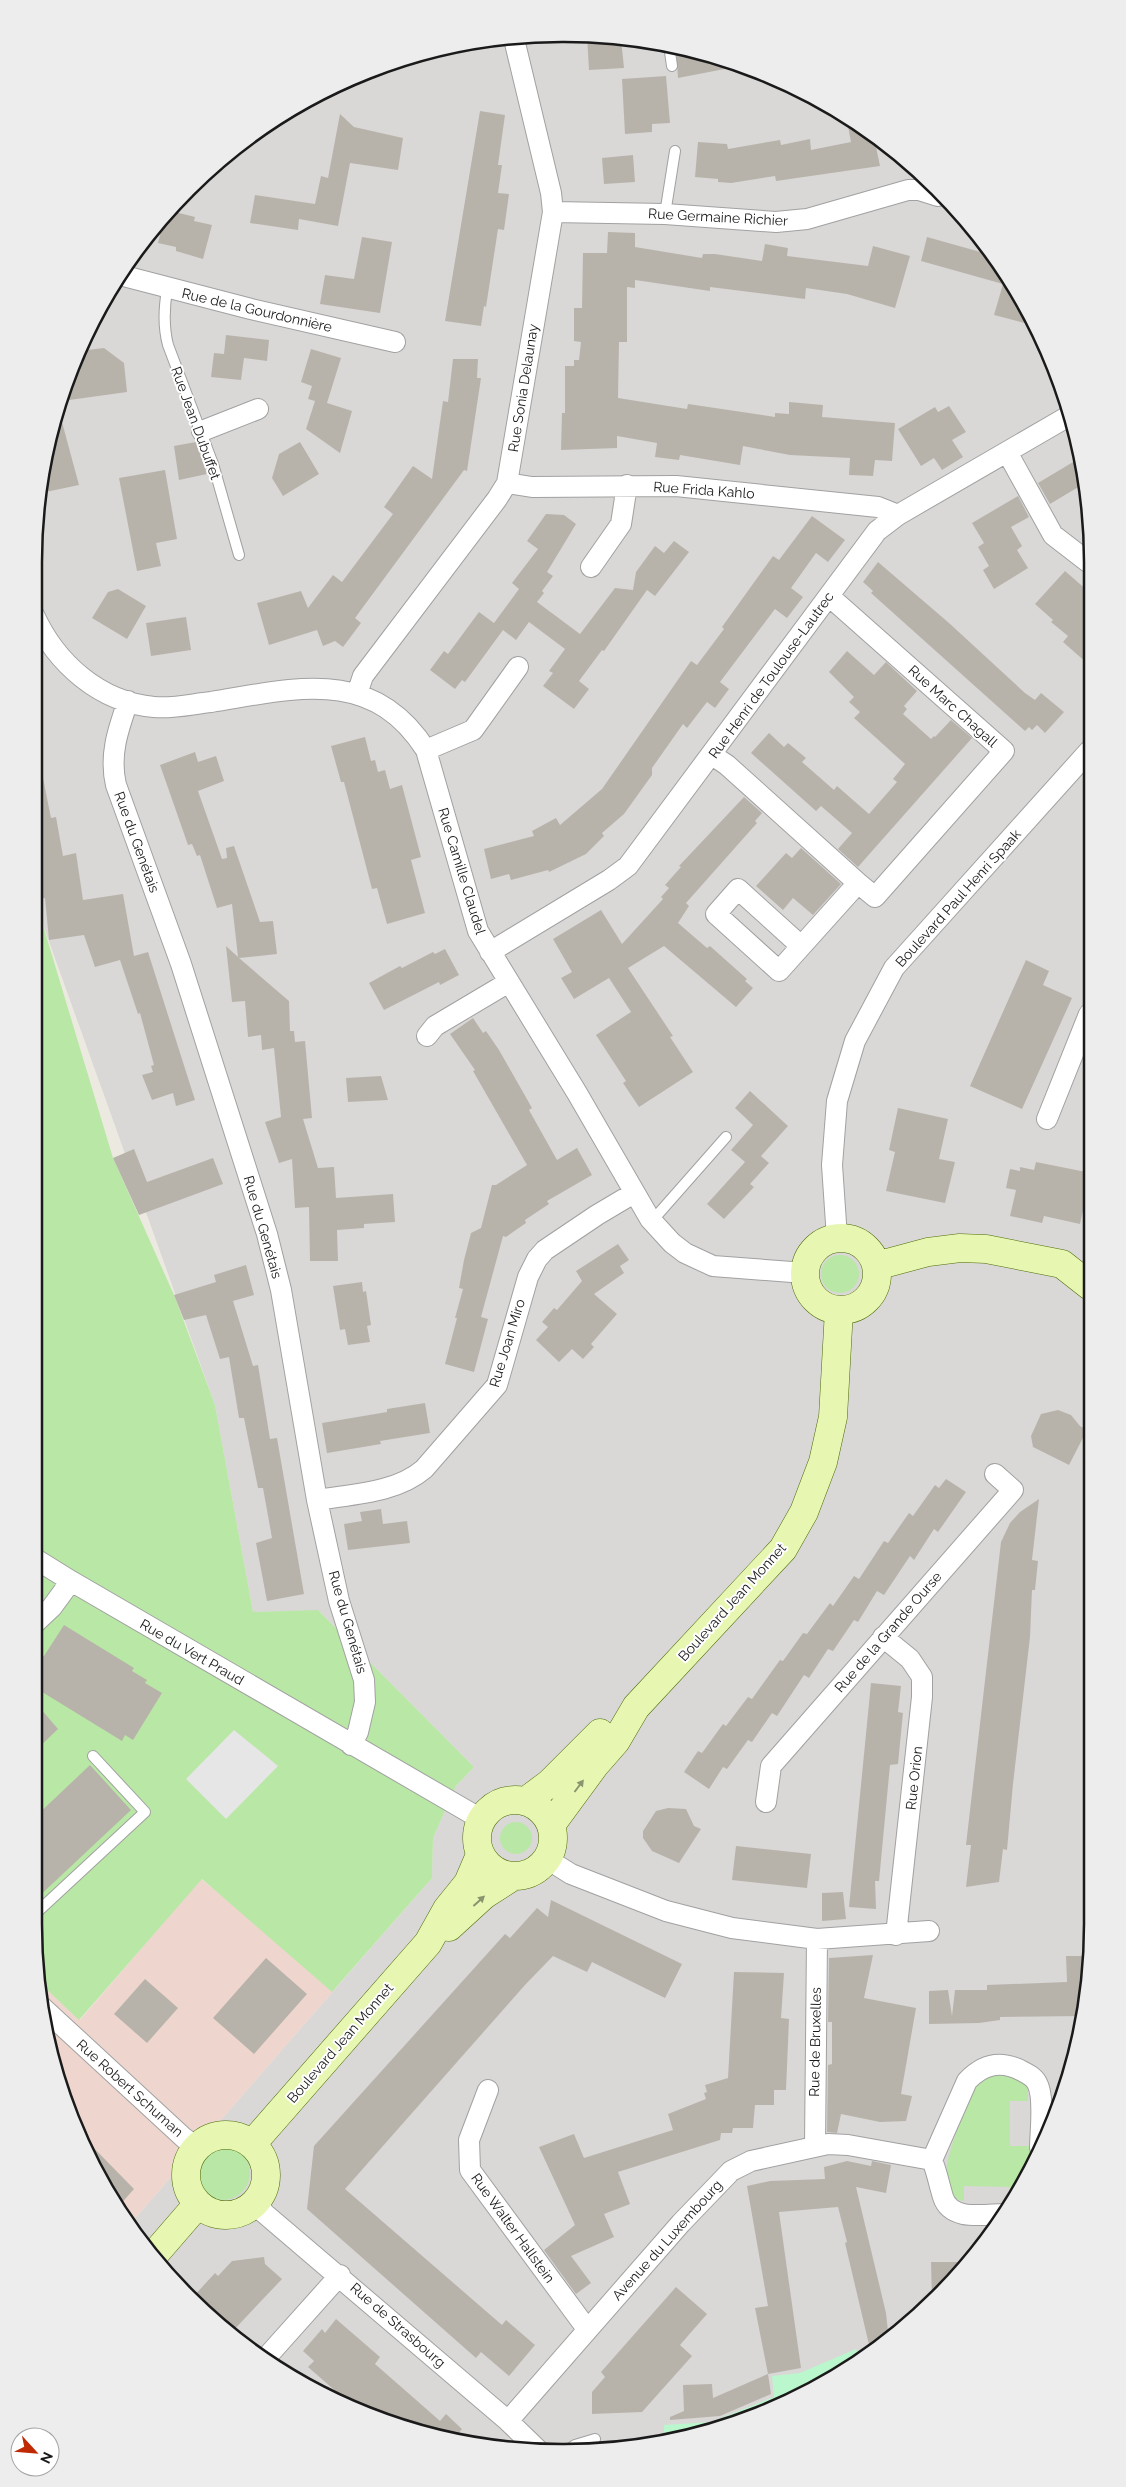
<svg xmlns="http://www.w3.org/2000/svg" width="1126" height="2487" viewBox="0 0 1126 2487" font-family="Raleway,sans-serif">
  <rect width="100%" height="100%" fill="#eceae0"/>
  <path fill="#d9d8d7" d="M563 34 666 44 765 74 885 143 983 241 1052 360 1088 494 1092 1924 1082 2028 1052 2126 1003 2218 961 2273 885 2344 827 2382 733 2425 666 2443 563 2453 460 2443 393 2425 299 2382 241 2344 165 2273 130 2224 432 1878 433 1838 456 1786 474 1767 319 1611 253 1612 215 1405 42 922 34 925V563L44 460 74 361 123 269 189 189 269 123 360 74 459 44Z"/>
  <path fill="#eed6ce" d="M201 1879 336 1988 130 2224 105 2188 62 2094 44 2027 39 1982 80 2020Z"/>
  <path fill="#b9e7a5" d="M42 922 113 1158 174 1295 215 1405 253 1612 318 1610 474 1767 456 1786 433 1838 432 1878 332 1992 202 1879 79 2020 39 1982 34 1924V925Z
    M821 1274a19 19 0 1 1 38 0a19 19 0 1 1-38 0Z
    M500 1838a16 16 0 1 1 32 0a16 16 0 1 1-32 0Z
    M1008 2074 1028 2085V2101H1010V2146H1029V2169L1011 2203 1010 2187 964 2186V2201C930 2196 953 2142 960 2123 964 2113 965 2099 971 2090 975 2085 981 2080 985 2076Z
    M196 2173a27 27 0 1 1 54 0a27 27 0 1 1-54 0Z"/>
  <path fill="#bbf7cc" d="M856 2349 862 2359C805 2397 732 2432 664 2443V2425L711 2422 774 2397 772 2376 800 2373Z"/>
  <path fill="#e6e6e6" d="M234 1730 278 1766 226 1819 186 1779Z"/>
  <path fill="#b8b3aa" d="M587 36 621 39 624 68 589 70Z
    M676 47 693 52 740 66 678 78Z
    M666 76 670 123 652 124V132L625 134 622 79Z
    M480 111 505 115 498 165H502L498 193 509 194 504 230 498 229 486 307 484 306 481 326 445 321Z
    M340 114 354 127 403 138 398 170 350 163 338 226 299 219 298 230 250 223 255 195 315 204 321 176 328 178Z
    M847 121 874 137 880 166 776 181 775 176 731 183 718 182V179L695 177 698 142 727 144 728 149 780 140 781 145 810 139 811 150 851 142Z
    M633 155 635 182 604 184 602 158Z
    M171 211 195 217 194 221 212 225 203 259 176 251V247L158 243 164 219Z
    M608 232 635 233V247L702 258 703 254H715L762 261 765 244 788 248 787 256 868 266 873 246 910 256 895 308 847 294 806 288 805 299 710 287V291L635 280V288L627 287V342H619L618 398 687 409 688 404 775 417V413L789 414V402L823 405 822 417 895 423 892 461 875 460 873 476 849 475 850 458 790 455 743 446 740 465 680 455 679 460 655 457 657 443 617 436V448L561 450 562 413H565V366H574V360H579L581 342 574 341V308H582L583 253H607Z
    M362 237 392 242 380 313 320 304 325 275 354 279Z
    M927 237 991 255 1032 325 994 315 1003 284 921 261Z
    M226 335 269 340 267 361 244 358 241 380 211 377 214 353 224 354Z
    M104 348 124 363 127 392 62 401 72 366H76L87 350Z
    M311 349 341 358 327 403 352 411 340 453 306 429 315 401 308 399 312 386 301 382Z
    M453 359H478L477 378H481L467 471 464 470 355 618 361 623 343 647 335 641 323 646 317 630 269 645 257 603 301 591 308 608 333 575 342 582 393 514 384 507 413 466 432 479 443 401 448 402Z
    M949 406 966 432 952 440 963 457 942 470 934 458 921 466 898 429 935 407 938 412Z
    M59 411 79 485 41 493 44 460Z
    M196 442 207 474 179 480 174 446Z
    M300 442 319 474 283 496 272 478 279 454Z
    M1078 459 1085 483 1050 504 1038 483Z
    M165 470 177 539 156 543 161 566 137 571 119 478Z
    M1018 496 1029 517 1011 527 1022 546 1017 550 1028 568 994 589 983 570 989 566 978 547 984 543 972 523Z
    M546 514 564 515 576 524 547 572 553 576 542 591 544 593 537 602 580 634 615 588 633 590 636 572 655 546 664 553 674 541 689 552 655 596 647 590 604 651 602 650 579 681 589 689 574 709 543 686 553 673 549 671 565 649 529 622 516 640 503 630 465 682 462 680 455 689 430 670 444 651 448 654 479 612 494 623 519 589 512 583 538 549 527 541Z
    M812 516 845 540 828 562 816 553 791 588 803 597 787 618 775 609 720 682 729 689 715 708 707 702 687 728 683 724 652 768V775L624 814 602 833 604 836 586 854 549 872 548 870 511 880 509 874 491 879 484 849 534 836 532 831 556 818 560 825 602 789 691 661 697 665 724 629 722 627 773 556 779 560Z
    M878 562 949 623 1025 693 1035 700 1041 693 1064 712 1045 733 1037 725 1032 730 1029 727 1025 731 871 593 873 591 863 582Z
    M1065 571 1088 591V664L1063 642 1068 636 1051 622 1053 620 1035 604Z
    M118 589 146 606 127 639 92 618 108 592Z
    M186 617 191 650 151 656 146 623Z
    M847 651 874 675 886 662 917 691 904 706 907 709 903 714 931 739 934 736 935 737 951 720 972 738 858 867 838 849 852 833 821 806 816 811 751 753 769 733 784 747 788 743 806 758 802 762 834 790 837 786 869 814 897 782 893 779 905 764 854 718 860 712 849 702 854 697 829 672Z
    M365 737 371 761 375 760 378 772 385 770 390 789 402 785 421 857 411 860 425 913 387 924 377 888 372 889 344 782H341L331 746Z
    M195 752 198 762 216 756 224 781 198 791 222 859 227 858 226 848 234 846 260 922 273 921 277 954 239 958 289 1001 290 1031H294L295 1042 305 1041 312 1118 303 1119 318 1168 334 1167 336 1198 393 1194 395 1222 364 1224V1228L337 1230 338 1261H310L309 1207 295 1208 292 1159 279 1163 265 1122 281 1117 274 1048 262 1050 261 1035 248 1037 245 1001 232 1002 226 946 238 957 232 904 217 908 200 855 197 856 192 844 188 845 160 765Z
    M34 778H43L51 818 56 817 63 856 76 853 83 900 123 894 134 956 148 952 195 1100 176 1106 173 1093 152 1100 142 1075 153 1072 151 1066 154 1065 140 1013 138 1014 120 960 95 967 84 935 49 940 45 898 34 900Z
    M744 797 762 813 755 821 757 823 686 903 689 906 678 923 707 948 710 946 747 979 745 981 753 988 736 1007 664 946 628 968 673 1036 670 1037 693 1072 639 1107 623 1083 626 1081 596 1035 631 1012 609 978 574 999 561 978 572 972 553 939 601 910 622 944 663 899 661 897 669 888 665 885 681 867 679 866Z
    M801 848 841 884 813 915 793 898 783 910 756 886 786 853 792 858Z
    M445 949 459 975 440 985 439 982 384 1010 369 983 400 966 402 968 433 952 435 954Z
    M1026 960 1049 971 1043 985 1072 998 1022 1109 970 1086Z
    M473 1018 483 1033 486 1031 499 1050 532 1108 529 1110 557 1160 577 1148 592 1175 547 1201 549 1204 525 1220 526 1223 506 1237 503 1236 481 1317 488 1319 474 1372 445 1364 457 1318H455L463 1289 459 1288 464 1260 471 1233 481 1228 492 1185H496L527 1165 473 1071 475 1070 450 1034Z
    M381 1076 388 1100 348 1102 346 1078Z
    M750 1091 788 1126 761 1156 769 1163 750 1184 754 1187 724 1219 707 1204 745 1162 731 1150 753 1125 735 1108Z
    M898 1108 948 1119 939 1159 955 1162 945 1203 886 1191 895 1152 889 1150Z
    M134 1149 147 1182 213 1158 223 1184 139 1215 113 1158Z
    M1036 1162 1086 1172 1083 1187 1088 1188 1080 1224 1044 1216 1042 1223 1010 1216 1016 1190 1006 1188 1010 1169 1020 1171V1167L1034 1170Z
    M618 1244 629 1260 620 1266 624 1273 594 1294 617 1314 591 1344 594 1347 583 1359 572 1349 559 1362 536 1340 548 1327 542 1322 554 1308 557 1310 582 1281 576 1271Z
    M246 1265 254 1295 233 1301 253 1366 258 1365 270 1439 277 1438 304 1594 267 1601 256 1543 272 1538 263 1488H258L244 1418H239L229 1357 220 1359 206 1315 184 1320 174 1295 216 1282 214 1275Z
    M362 1282 363 1292 366 1291 371 1325 367 1326 370 1342 348 1345 345 1329 340 1330 333 1286Z
    M425 1403 430 1433 380 1441 381 1444 327 1453 322 1423 387 1412V1409Z
    M1058 1410 1071 1415 1080 1426 1087 1430 1069 1465 1033 1447 1031 1436 1041 1414Z
    M946 1479 966 1492 938 1532 934 1529 914 1560 910 1556 884 1595 877 1591 858 1622 854 1620 833 1651 828 1649 809 1678 804 1675 777 1716 772 1713 752 1742 748 1740 727 1769 723 1767 709 1789 684 1772 698 1751 702 1753 723 1724 726 1726 748 1697 752 1699 780 1660 783 1661 803 1633 807 1634 830 1603 833 1606 854 1576 859 1579 884 1541 888 1543 909 1513 913 1516 935 1485 939 1488Z
    M1039 1499 1032 1560 1038 1561 1035 1590H1032L1030 1637 1013 1784 1007 1850 1003 1849 999 1882 966 1887 971 1845H966L1001 1542 1010 1523 1020 1512Z
    M381 1509 383 1524 407 1521 410 1543 348 1550 344 1524 362 1521 360 1512Z
    M64 1625 134 1668 132 1671 147 1680 145 1683 162 1693 133 1740 125 1735 122 1741 34 1687V1654L44 1656Z
    M871 1683 901 1686 898 1712 903 1713 898 1764 890 1765 879 1881H875L876 1909 849 1907Z
    M34 1701 58 1729 34 1752Z
    M90 1765 131 1810 34 1901V1818Z
    M668 1808 686 1809 694 1826 701 1829 679 1863 652 1851 643 1838V1831L656 1811Z
    M736 1846 811 1854 807 1888 732 1880Z
    M843 1892 846 1919 822 1921V1893Z
    M551 1900 682 1964 665 1998 592 1962 587 1972 553 1956 525 1985 345 2189 502 2325 506 2320 535 2345 509 2376 481 2352 476 2358 307 2209 314 2146 505 1934 510 1938 537 1908 548 1917Z
    M873 1955 864 1998 916 2008 901 2094 912 2096 906 2121 880 2122 841 2114 837 2133 827 2132 828 2065 832 2064V2022H828L829 1958Z
    M1066 1956H1089L1083 2016 1000 2017V2020L979 2023 929 2024V1991L948 1990 952 2016 955 1990H987V1985L1067 1982Z
    M266 1958 307 1994 254 2054 213 2018Z
    M734 1972 784 1973 781 2018 789 2019 786 2090H774V2105H755L753 2128H733L732 2133H721L720 2140 618 2172 630 2204 604 2214 614 2237 571 2256 591 2283 576 2294 544 2250 575 2225 539 2147 574 2134 584 2158 673 2130 668 2114 706 2099 704 2093 707 2092 705 2085 728 2078Z
    M145 1979 178 2008 147 2043 114 2014Z
    M86 2140 134 2189 118 2207 105 2188 83 2142Z
    M847 2161 871 2166 872 2161 891 2165 886 2193 856 2187 886 2313 889 2341 871 2353 845 2243 847 2242 838 2207 779 2212 801 2368 768 2374 755 2308 768 2306 747 2186 770 2181 825 2179 824 2167Z
    M264 2257 265 2264 282 2279 230 2334 192 2298 215 2273 218 2276 232 2261Z
    M931 2262H969L932 2300Z
    M676 2287 707 2314 680 2345 692 2356 642 2412 592 2414V2392L605 2377 601 2372Z
    M336 2319 380 2357 375 2364 423 2406 440 2421 446 2414 462 2429 457 2435 466 2444 393 2425 355 2408 308 2367 314 2361 303 2351 322 2329 325 2333Z
    M768 2374 771 2394 720 2416 670 2420V2417L684 2411 683 2385 712 2384 713 2398Z"/>
  <g fill="none" stroke-linecap="round" stroke-linejoin="round">
    <g stroke="#a1a1a1" stroke-width="12">
      <path id="lane" d="M669 45 672 66
        M665 214 675 151
        M167 289C164 309 163 326 168 345L213 464 239 555
        M652 1221 726 1137
        M34 1915 145 1812 93 1756
        M565 2453 575 2445 595 2439"/>
    </g>
    <g stroke="#a1a1a1" stroke-width="22">
      <path id="street" d="M553 212 665 214 776 222 807 219 908 190H919L938 196
        M120 275 251 309 395 342
        M202 431 258 409
        M1007 452 1053 535 1088 562
        M507 483 532 487 676 486 878 507 898 515
        M591 567 621 524 627 485
        M829 596 1004 751 875 897 858 883
        M34 615C56 663 99 702 154 707 173 709 192 704 211 702 293 689 372 665 426 750L478 931 577 1093 650 1219 672 1243 685 1253 713 1266 805 1273
        M357 694 363 676 497 499 507 483 553 212 551 193 514 39
        M128 701C118 730 109 755 116 785L181 964 267 1234 281 1290 317 1500 339 1601 364 1680 365 1702 358 1732 351 1745
        M426 750 473 730 518 667
        M712 755 727 765 858 883 779 971 716 914 738 889 801 946
        M490 952 609 880 628 866 877 531 898 515 1067 417
        M427 1036 435 1026 509 982
        M1047 1119 1089 1014
        M837 1238 832 1165 837 1101 855 1041 894 968 1089 751
        M317 1500C353 1494 396 1493 424 1469L497 1385 528 1277 537 1259 545 1250 597 1215 634 1193
        M34 1558 71 1581 474 1815 485 1814
        M34 1624 52 1607 71 1581
        M883 1637 910 1659 922 1677V1697L896 1935
        M766 1802 771 1766 1013 1490 995 1474
        M547 1859 571 1874 666 1911 732 1928 817 1939 929 1931
        M42 2007 184 2138 197 2147
        M488 2090 469 2140 470 2170 587 2329
        M815 2146 817 1939
        M257 2201 264 2213 508 2421 539 2451
        M1005 2214C985 2214 951 2222 943 2197 939 2184 937 2172 932 2160L967 2081C983 2064 1001 2060 1022 2071 1028 2074 1034 2077 1037 2083 1045 2097 1040 2132 1040 2148
        M264 2360 340 2275
        M508 2421 681 2223 731 2171 751 2161 828 2144 848 2145 932 2160"/>
    </g>
    <g stroke="#4e6c07" stroke-width="29">
      <path id="secondary" d="M805 1274a36 36 0 1 1 72 0a36 36 0 1 1-72 0Z
        M876 1266 928 1252 960 1248 986 1249 1062 1264 1090 1286
        M477 1838a38 38 0 1 1 76 0a38 38 0 1 1-76 0Z
        M526 1801 550 1783 600 1733
        M551 1825 595 1765 616 1741 636 1707 783 1549 804 1512 823 1462 833 1417 839 1310
        M449 1927 484 1895 512 1877
        M186 2175a40 40 0 1 1 80 0a40 40 0 1 1-80 0Z
        M252 2144 428 1943 447 1909 468 1883 480 1855
        M153 2256 198 2204"/>
    </g>
    <use href="#lane" stroke="#fff" stroke-width="10"/>
    <use href="#street" stroke="#fff" stroke-width="20"/>
    <use href="#secondary" stroke="#e7f7b2" stroke-width="28"/>
  </g>
  <defs><path id="oneway-solid" d="M-6-.8H1V-3.2L6.5 0L1 3.2V.8H-6Z" transform="scale(1.25)"/></defs>
  <g fill="#8b946e">
    <use href="#oneway-solid" transform="translate(579 1786) rotate(-53)"/>
    <use href="#oneway-solid" transform="translate(479 1901) rotate(-42)"/>
  </g>
  <g text-anchor="middle" stroke-width="4" stroke-linejoin="round" paint-order="stroke">
    <g font-size="14" fill="#1a1a1a" stroke="#fff">
      <text transform="translate(718 217) rotate(3)" y="5">Rue Germaine Richier</text>
      <text transform="translate(257 310) rotate(13)" y="5">Rue de la Gourdonnière</text>
      <text transform="translate(523 388) rotate(-81)" y="5">Rue Sonia Delaunay</text>
      <text transform="translate(196 423) rotate(70)" y="5">Rue Jean Dubuffet</text>
      <text transform="translate(704 490) rotate(4)" y="5">Rue Frida Kahlo</text>
      <text transform="translate(771 675) rotate(-54)" y="5">Rue Henri de Toulouse-Lautrec</text>
      <text transform="translate(953 706) rotate(42)" y="5">Rue Marc Chagall</text>
      <text transform="translate(137 842) rotate(70)" y="5">Rue du Genétais</text>
      <text transform="translate(462 871) rotate(73)" y="5">Rue Camille Claudel</text>
      <text transform="translate(958 898) rotate(-48)" y="5">Boulevard Paul Henri Spaak</text>
      <text transform="translate(263 1227) rotate(74)" y="5">Rue du Genétais</text>
      <text transform="translate(507 1343) rotate(-73)" y="5">Rue Joan Miro</text>
      <text transform="translate(732 1602) rotate(-48)" y="5">Boulevard Jean Monnet</text>
      <text transform="translate(348 1622) rotate(74)" y="5">Rue du Genétais</text>
      <text transform="translate(888 1632) rotate(-49)" y="5">Rue de la Grande Ourse</text>
      <text transform="translate(192 1652) rotate(30)" y="5">Rue du Vert Praud</text>
      <text transform="translate(914 1778) rotate(-84)" y="5">Rue Orion</text>
      <text transform="translate(815 2042) rotate(-89)" y="5">Rue de Bruxelles</text>
      <text transform="translate(340 2043) rotate(-49)" y="5">Boulevard Jean Monnet</text>
      <text transform="translate(130 2088) rotate(42)" y="5">Rue Robert Schuman</text>
      <text transform="translate(513 2228) rotate(54)" y="5">Rue Walter Hallstein</text>
      <text transform="translate(667 2240) rotate(-48)" y="5">Avenue du Luxembourg</text>
      <text transform="translate(398 2325) rotate(41)" y="5">Rue de Strasbourg</text>
    </g>
  </g>
  <path d="M0 0H1126V2487H0ZM562 42H564A520 520 0 0 1 1084 562V1924A520 520 0 0 1 564 2444H562A520 520 0 0 1 42 1924V562A520 520 0 0 1 562 42Z" fill="#ededed" fill-rule="evenodd"/>
  <path fill="none" stroke="#1a1a1a" stroke-width="2.5" d="M562 42H564A520 520 0 0 1 1084 562V1924A520 520 0 0 1 564 2444H562A520 520 0 0 1 42 1924V562A520 520 0 0 1 562 42Z"/>
  <g transform="translate(35 2452) rotate(116)"><circle r="24" fill="#ffffff" stroke="#a3a3a3"/>
  <path d="M0-4L9 19L0 12L-9 19Z" fill="#c12904"/>
  <text y="-8" font-size="14" font-weight="bold" text-anchor="middle" fill="#1a1a1a">N</text>
  </g>
</svg>
